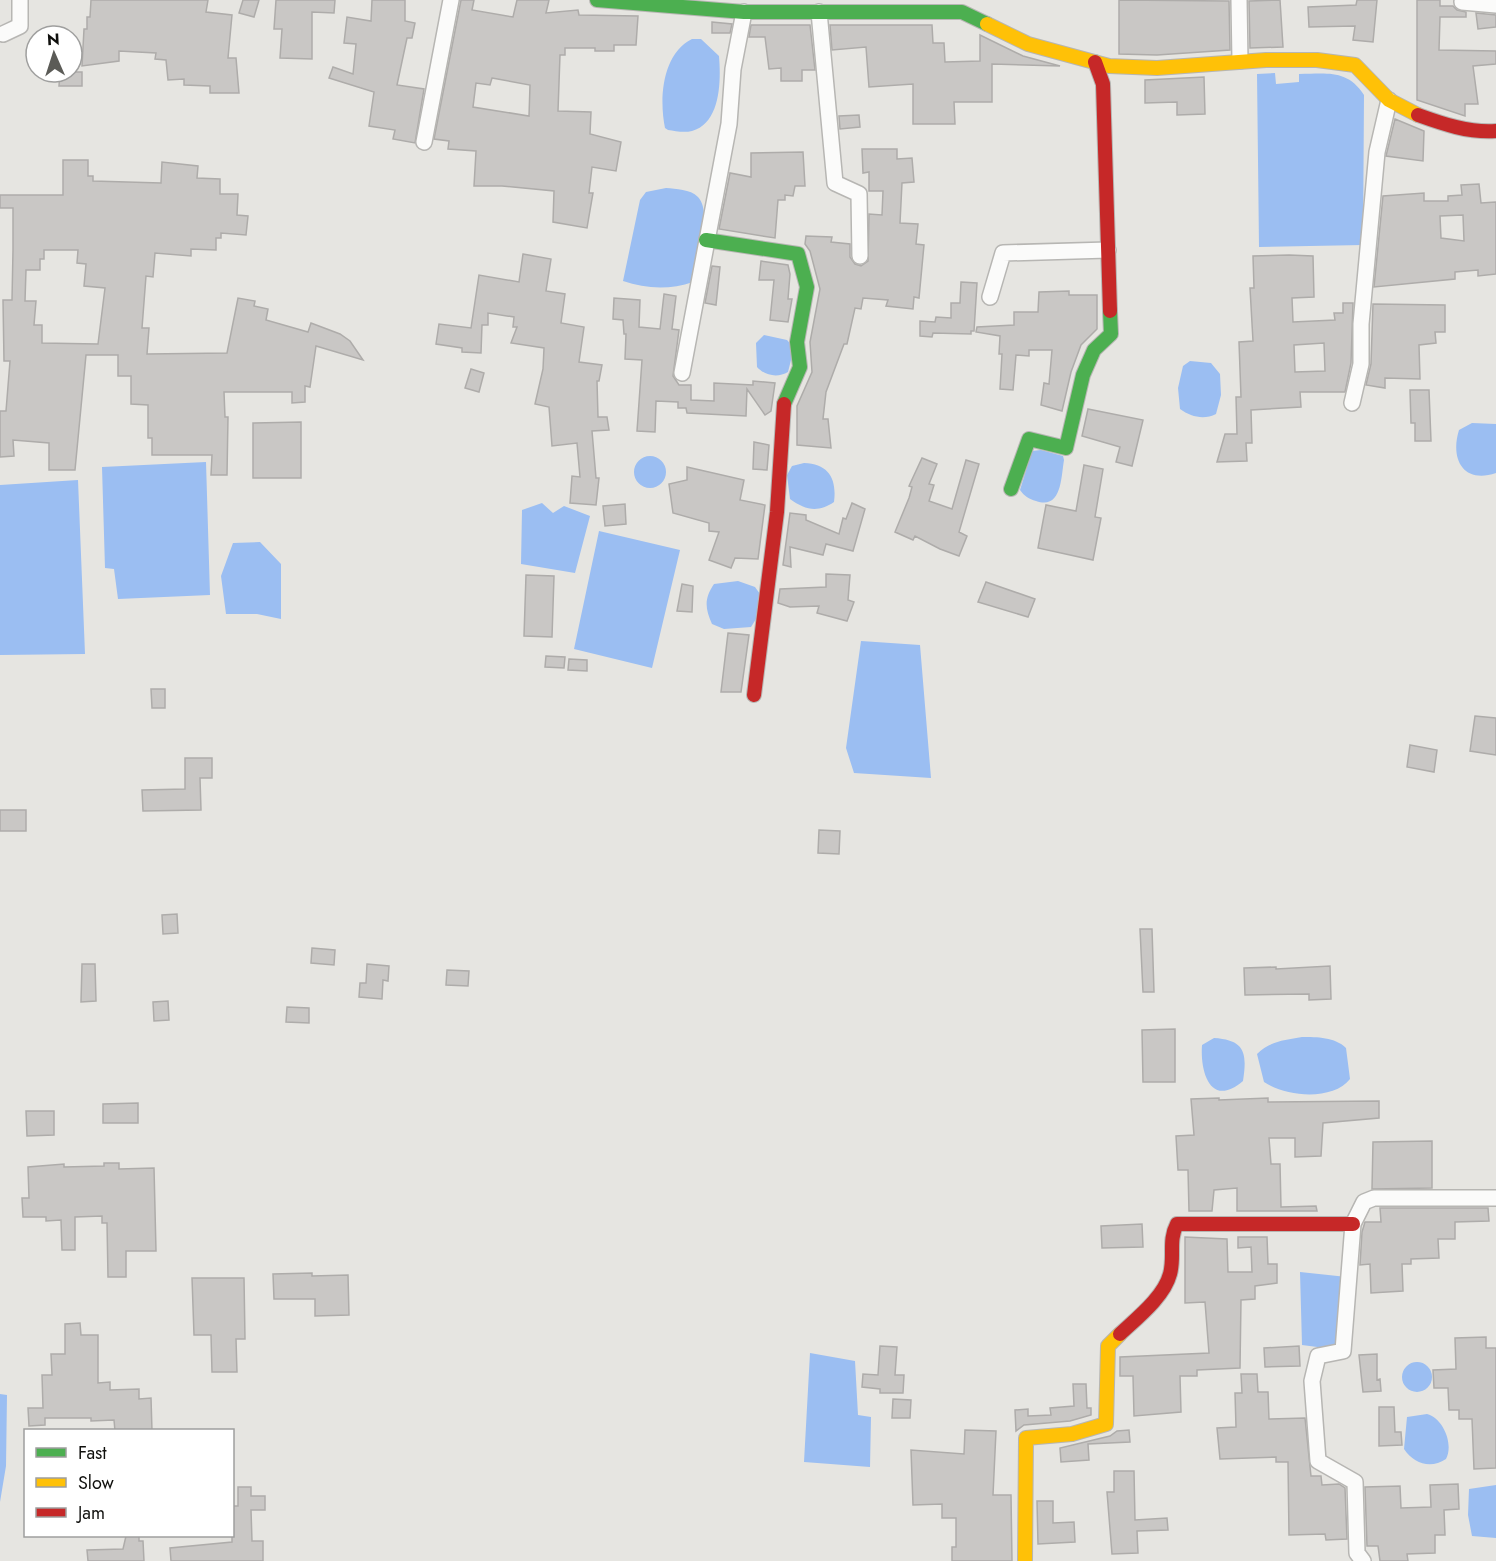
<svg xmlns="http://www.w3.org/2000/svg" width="1496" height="1561" viewBox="0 0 1496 1561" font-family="Jost,sans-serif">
  <rect width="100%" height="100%" fill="#e6e5e1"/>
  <path fill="#9bbef2" d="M692 39H701L719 56C721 80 721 123 692 131 684 133 675 131 668 130L665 128C659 99 662 54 692 39Z
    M1275 73 1276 84 1299 82V74C1327 74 1347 69 1364 95L1363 245 1259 247 1257 74Z
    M666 188C676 189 690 189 698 197 713 213 697 263 693 282 670 290 646 289 623 281L640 200 646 192Z
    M764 335 787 340 794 348 788 372C778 378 765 376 757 367L756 343Z
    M1190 361 1211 363 1220 374 1221 395 1216 414C1204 420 1191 417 1180 409L1178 388 1183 366Z
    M1472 423 1496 424V473C1463 484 1450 459 1459 430Z
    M1041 450 1063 456 1064 460C1061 477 1062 510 1036 501 1029 499 1024 496 1020 490L1032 451Z
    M634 472a16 16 0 1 1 32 0a16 16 0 1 1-32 0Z
    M206 462 210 595 118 599 114 569 105 568 102 467Z
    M804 463C829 464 837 479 834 502 818 513 805 510 790 499L787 475 792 466Z
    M78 480 85 654 0 655V485Z
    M542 503 553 513 564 506 590 516 575 573 521 564 522 510Z
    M599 531 680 550 652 668 574 649Z
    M260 542 281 564V619L257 614H226L221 576 233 543Z
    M738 581 755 587 760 594 756 619 751 627 724 629 712 624C705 608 704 599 714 584Z
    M861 641 920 645 931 778 854 773 846 748Z
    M1302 1037C1317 1037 1335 1037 1346 1048L1350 1079C1333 1101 1286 1097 1264 1082L1257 1054C1270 1041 1285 1040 1302 1037Z
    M1214 1038C1246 1040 1247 1054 1243 1081 1210 1109 1200 1071 1202 1045Z
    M1300 1272 1347 1277 1339 1343 1325 1348 1302 1345Z
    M810 1353 855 1361 858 1415 871 1417 870 1467 804 1462Z
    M1402 1377a15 15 0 1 1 30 0a15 15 0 1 1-30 0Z
    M0 1394 7 1395 6 1466 0 1502Z
    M1427 1414C1443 1418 1454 1444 1446 1459 1431 1469 1414 1464 1404 1449L1407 1417Z
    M1496 1485V1538L1472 1536 1468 1515 1469 1489Z"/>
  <path fill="#c9c7c5" stroke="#aeacaa" stroke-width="1.5" fill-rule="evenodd" d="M91 0H208L206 12 232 15 228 58H236L239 93H210V86L184 85V79L168 80 166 60 155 59 156 53 119 51V61L82 66 84 29H87V17H90Z
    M243 0H259L254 17 239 13Z
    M276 0H335L334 13 312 12V59L280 58 282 29H274Z
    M372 0H405V21L415 23 412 38H407L397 85 424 89 415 143 393 139 395 130 369 126 374 92 329 78 333 67 353 74 356 44 344 43 347 17 371 21Z
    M461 0H474L472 10 513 17 517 0H549L546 13 578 10 579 15 638 16 636 45H614V51H595V48H565V55H560L558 111 591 112 590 134 621 142 616 171 592 167 589 193H593L587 228 553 222 554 191 502 186H474L476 151 448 149 449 141 434 139ZM492 78 530 85 529 116 473 107 476 83 490 85Z
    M1119 0 1229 1 1230 50 1157 55 1119 54Z
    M1280 0 1283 47 1250 48 1249 1Z
    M1357 0H1377L1373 42 1353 40 1355 26 1309 27 1308 7 1356 5Z
    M1417 0H1440V6H1453L1457 10 1466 12V17H1440L1439 50 1496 51V64L1473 66 1478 104H1465V116L1417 100Z
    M1476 13 1496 15V27L1478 29Z
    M712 22 732 24 730 33H712Z
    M751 25H810L815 70H802V81H781V68L769 69 765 37H749Z
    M830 25H932L933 43H944L945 62 980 61V35L1023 56 1060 66 992 64V102H954L955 124H913V84L869 87 866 47 832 50Z
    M60 72H82V86H59Z
    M1204 77 1205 114 1177 115V102L1145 103V80Z
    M859 115 860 127 840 129 839 116Z
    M1395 119 1424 131 1423 161 1386 156Z
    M862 149H897V159L912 158 914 182 902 183 900 223 918 224 916 244 924 245 919 298 914 297 913 309 886 306 888 300 863 298 861 309 855 308 847 344H844L826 392 823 419H828L831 448 797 445V406L812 372 810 342 820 289 810 251 805 244 806 236 832 237 831 242 850 244V257L855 264 861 266 868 261 869 214 882 215 883 191H869V172L863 173Z
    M803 152 805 186H795L793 196 785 195V200H778L775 238 719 229 730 173 751 177V153Z
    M63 160H88V176H93V181L161 183 162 162 198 166 197 178 220 179V194H238L237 215 248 216 246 235 221 233V238H216V250L191 249V256L155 253 153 277 146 276 142 328H149L147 354 227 353 238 298 255 301 254 306 268 309 266 320 308 332 311 323 340 334 350 341 363 360 316 346 310 387 305 386V402L292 403V392H224L225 417H228L227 475H211L212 455H152V438H148V405L131 404V376H118V355H86L75 470H49V443L13 440 14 456 0 457V411H6L10 361H4L3 300H12L13 250V208H0V195H63ZM44 250H78L77 263 86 264 84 286 105 288 98 344 42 343V325H34L36 301H25L26 270H40V259H44Z
    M1479 184 1481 203 1496 202V274L1478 276V270L1455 272V279L1374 287 1383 196 1424 193V201H1448V196L1462 195 1461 185ZM1463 215 1464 241 1441 238 1440 216Z
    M523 254 551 259 546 291 565 294 561 323 584 327 579 362 602 365 599 381H597L598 417H607L609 430 592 431 596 478H599L596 505 570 503 572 476 580 477 577 443 552 446 549 407 535 404 543 369 544 348 511 343 517 327H513L514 317 488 313V325H482L481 353 462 352V348L436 344 439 324 471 328 479 275 519 282Z
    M1289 255 1313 256 1314 297 1292 298 1293 322 1335 320 1334 313H1343V303H1353L1351 363 1345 392H1300L1301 407 1251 410 1252 443H1246L1247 461 1217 462 1225 434H1237L1236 397H1241L1239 342 1253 341 1250 288H1254L1253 256ZM1324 343 1325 371 1295 372 1294 345Z
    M761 261 788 265 790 274 788 299H792L788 322 770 320 774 280H759Z
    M712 266 720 267 716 305 705 303Z
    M961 282 977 283 974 331H971V334L933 333 932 337 920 336V321L935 322 936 317 951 318V303H960Z
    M1069 291V295H1097V329L1081 345 1071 372 1062 411 1041 405 1044 383 1049 384 1052 350H1029V356L1016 355 1013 390 1000 389 1002 354H999L1000 336 976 332 977 327 1014 325V312H1038L1039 292Z
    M664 294 676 296 672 329 679 330 673 376 679 385H691V400L714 401V383L753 385V381L775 383 771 411 765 415 747 389 746 416 687 413 686 408H678V402L656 401 655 432 637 431 642 360 625 359 626 334H624L623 320 613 319 614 298 640 300 639 327 660 329Z
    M1373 304 1445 305V332H1435L1436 343 1419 345 1420 379 1385 378V388L1366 385 1371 364Z
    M471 369 484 373 479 392 465 388Z
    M1410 390H1429L1431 441H1415V423H1411Z
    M1088 409 1143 420 1132 466 1116 462 1120 447 1082 436Z
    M301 422V478H253V423Z
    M754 442 769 445 767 470 753 469Z
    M922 458 937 464 929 484 934 485 929 501 952 509 966 460 979 464 959 532 967 536 959 556 940 549 915 536 913 540 895 532 909 498 912 487 909 486Z
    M1084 465 1103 469 1095 517 1101 518 1093 560 1038 548 1046 505 1076 511Z
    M687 467 744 480 740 500 765 505 758 559 735 558 731 568 709 560 719 532 709 531V523L673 513 669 484 687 480Z
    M852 503 865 509 853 551 826 544 823 555 790 547 791 567 783 565 790 513 806 515V520L839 534 843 518 846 519Z
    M625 504 626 524 605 526 603 506Z
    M826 574 850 575 848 600 854 602 847 621 817 613 819 606 790 607 778 603 780 589 826 587Z
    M526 575 554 576 552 637 524 636Z
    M986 582 1035 599 1028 617 978 602Z
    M682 584 693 586 692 612 677 611Z
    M728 633 749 635 741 692H721Z
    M546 656 565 657 564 668 545 667Z
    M569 659 587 660V671L568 670Z
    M151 689H165V708H152Z
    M1475 716 1496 718V755L1470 751Z
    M1410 745 1437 750 1434 772 1407 767Z
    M185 758H212V778H200L201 810 143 811 142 790 185 789Z
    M0 810H26V831H0Z
    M819 830 840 831 839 854 818 853Z
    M177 914 178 933 163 934 162 915Z
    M1140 929H1152L1154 992H1143Z
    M312 948 335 950 334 965 311 963Z
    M82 964H95L96 1001 81 1002Z
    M367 964 389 966 388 981 383 980 382 999 359 997 360 983H366Z
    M1330 966 1331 999 1309 1000V994L1245 995 1244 968 1276 967V969Z
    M447 970 469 971 468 986 446 985Z
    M168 1001 169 1020 154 1021 153 1002Z
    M287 1007 309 1008V1023L286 1022Z
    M1175 1029V1082H1143L1142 1030Z
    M1219 1098V1100L1268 1098V1102L1379 1101V1118L1323 1123 1321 1156 1295 1157V1138H1269L1271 1164H1280L1281 1207 1316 1206 1317 1211H1237V1188L1214 1190 1212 1211H1189L1188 1170H1178L1176 1136 1194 1135 1191 1099Z
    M138 1103V1123H103V1104Z
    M26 1111H54V1135L27 1136Z
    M1432 1141V1188L1372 1189 1373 1142Z
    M104 1163H119V1169L154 1168 156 1251H126V1277H108L107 1223H102V1216L75 1217V1250H62L61 1220 46 1221V1217H23L22 1198H29L28 1167 64 1164V1167L104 1166Z
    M1380 1208H1488L1489 1221 1455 1222V1239H1438L1439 1258 1411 1259V1264H1402L1403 1291 1371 1293 1370 1264 1360 1265 1362 1232 1365 1222H1381Z
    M1142 1224 1143 1247 1102 1248 1101 1226Z
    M1185 1237 1227 1239 1228 1272H1252L1251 1247 1238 1248V1237H1267L1268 1264H1277V1283L1255 1286V1299L1241 1300 1240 1368 1197 1370V1376H1180L1181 1412 1134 1416 1133 1376H1120V1357L1209 1353 1205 1302 1185 1303Z
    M312 1273V1276L348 1275 349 1315 315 1316V1299H274L273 1274Z
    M192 1278H244L245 1339H236L237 1372H212L211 1335H194Z
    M80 1323 81 1335H98V1383L110 1382V1390L139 1389V1399L151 1398 152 1431H115L114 1420 91 1421V1418H45V1425L29 1426 28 1408H43L42 1375H52L51 1354H65V1324Z
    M1486 1337V1348H1496V1468L1474 1469 1472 1419H1459V1410H1449L1448 1388H1434L1433 1370 1456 1369 1455 1338Z
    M880 1346 897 1347 895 1375H904L903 1393H880V1389L862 1387 863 1374 878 1375Z
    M1299 1346 1300 1366 1265 1367 1264 1348Z
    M1377 1354V1380L1380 1379 1381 1391 1363 1392 1359 1355Z
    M1241 1374H1257L1258 1392H1268L1269 1419 1305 1418 1311 1476H1321L1322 1485 1339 1484 1345 1488 1347 1539 1326 1540 1325 1534 1289 1535 1288 1462H1276V1457L1220 1459 1217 1428 1236 1427 1235 1393H1242Z
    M1073 1384H1086L1087 1408H1091V1415L1070 1421 1024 1425 1016 1431 1015 1410 1028 1409V1416L1051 1415 1050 1408 1074 1406Z
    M893 1399 911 1400 910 1418H892Z
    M1379 1407H1394L1395 1432H1401L1402 1445 1379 1446Z
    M965 1430 996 1431 993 1495H1011L1012 1561H952V1547H956V1518H942V1504L913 1505 911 1450 964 1454Z
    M1129 1430 1130 1442 1088 1444 1089 1460 1061 1462 1060 1448 1110 1436 1117 1431Z
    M1114 1471H1134L1135 1520 1167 1518 1168 1530 1137 1531 1138 1553 1112 1554 1107 1492H1114Z
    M1458 1484 1459 1509 1444 1510 1445 1535H1435V1553L1407 1554 1408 1561H1380L1378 1546H1367L1365 1487 1400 1486 1401 1508 1431 1507 1430 1485Z
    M238 1487H251V1496H265V1510H251L252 1541H263V1561H171L170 1548 232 1542V1506H238Z
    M1037 1501H1053V1523L1074 1522 1075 1542 1038 1544Z
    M126 1536H139V1541H143L144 1561H88L87 1550 123 1549Z"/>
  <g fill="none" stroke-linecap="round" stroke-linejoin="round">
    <g stroke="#b7b6b3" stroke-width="18">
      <path id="street" d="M1239 0 1240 61
        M1462 2 1496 5
        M819 12 835 183 859 194 860 256
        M3 34 20 26V0
        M424 142 451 0
        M990 297 1003 253 1108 250
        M682 373 729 124 733 69 744 12
        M1352 403 1361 364V324L1377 152 1389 100
        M1363 1561 1357 1553 1355 1482 1318 1461 1312 1381 1318 1356 1343 1351 1353 1224 1364 1202 1374 1198H1496"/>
    </g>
    <g stroke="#b7b6b3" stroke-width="16">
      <path id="fast" d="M597 0 744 12H962L987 24
        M706 240 798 254 807 287 797 342 800 367 784 404
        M1011 489 1029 439 1066 448 1083 375 1094 350 1111 334 1110 311"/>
    </g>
    <g stroke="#b7b6b3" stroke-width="16">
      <path id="slow" d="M987 24 1028 44 1109 66 1157 68 1266 60H1317L1355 65 1389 100 1418 115
        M1025 1561 1026 1438 1072 1434 1106 1424 1108 1346 1120 1334"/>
    </g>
    <g stroke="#b7b6b3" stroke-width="16">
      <path id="jam" d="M1095 62 1103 84 1110 311
        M1418 115C1443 124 1469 133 1496 131
        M754 695 777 512 784 404
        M1120 1334C1137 1318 1164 1297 1170 1274 1175 1256 1168 1241 1177 1224H1353"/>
    </g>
    <use href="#street" stroke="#fbfbfa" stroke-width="15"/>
    <use href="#fast" stroke="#4caf50" stroke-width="14"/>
    <use href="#slow" stroke="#ffc107" stroke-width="14"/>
    <use href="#jam" stroke="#c62828" stroke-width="14"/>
  </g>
  <rect x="24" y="1429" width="210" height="108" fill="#ffffff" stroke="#9f9f9e" stroke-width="1.5"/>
  <rect x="36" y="1448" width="30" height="9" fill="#4caf50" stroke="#9f9f9e" stroke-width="1.5"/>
  <text x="78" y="1459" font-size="18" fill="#10100d">Fast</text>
  <rect x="36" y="1478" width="30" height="9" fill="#ffc107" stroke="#9f9f9e" stroke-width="1.5"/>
  <text x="78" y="1489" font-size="18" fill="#10100d">Slow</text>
  <rect x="36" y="1508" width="30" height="9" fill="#c62828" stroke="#9f9f9e" stroke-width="1.5"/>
  <text x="78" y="1519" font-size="18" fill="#10100d">Jam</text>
  <g transform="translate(54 54) rotate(357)"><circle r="28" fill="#ffffff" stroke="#9f9f9e" stroke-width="1.5"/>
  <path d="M0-4.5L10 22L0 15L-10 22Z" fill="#5b5b57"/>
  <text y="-9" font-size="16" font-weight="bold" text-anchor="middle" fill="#10100d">N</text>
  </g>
</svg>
